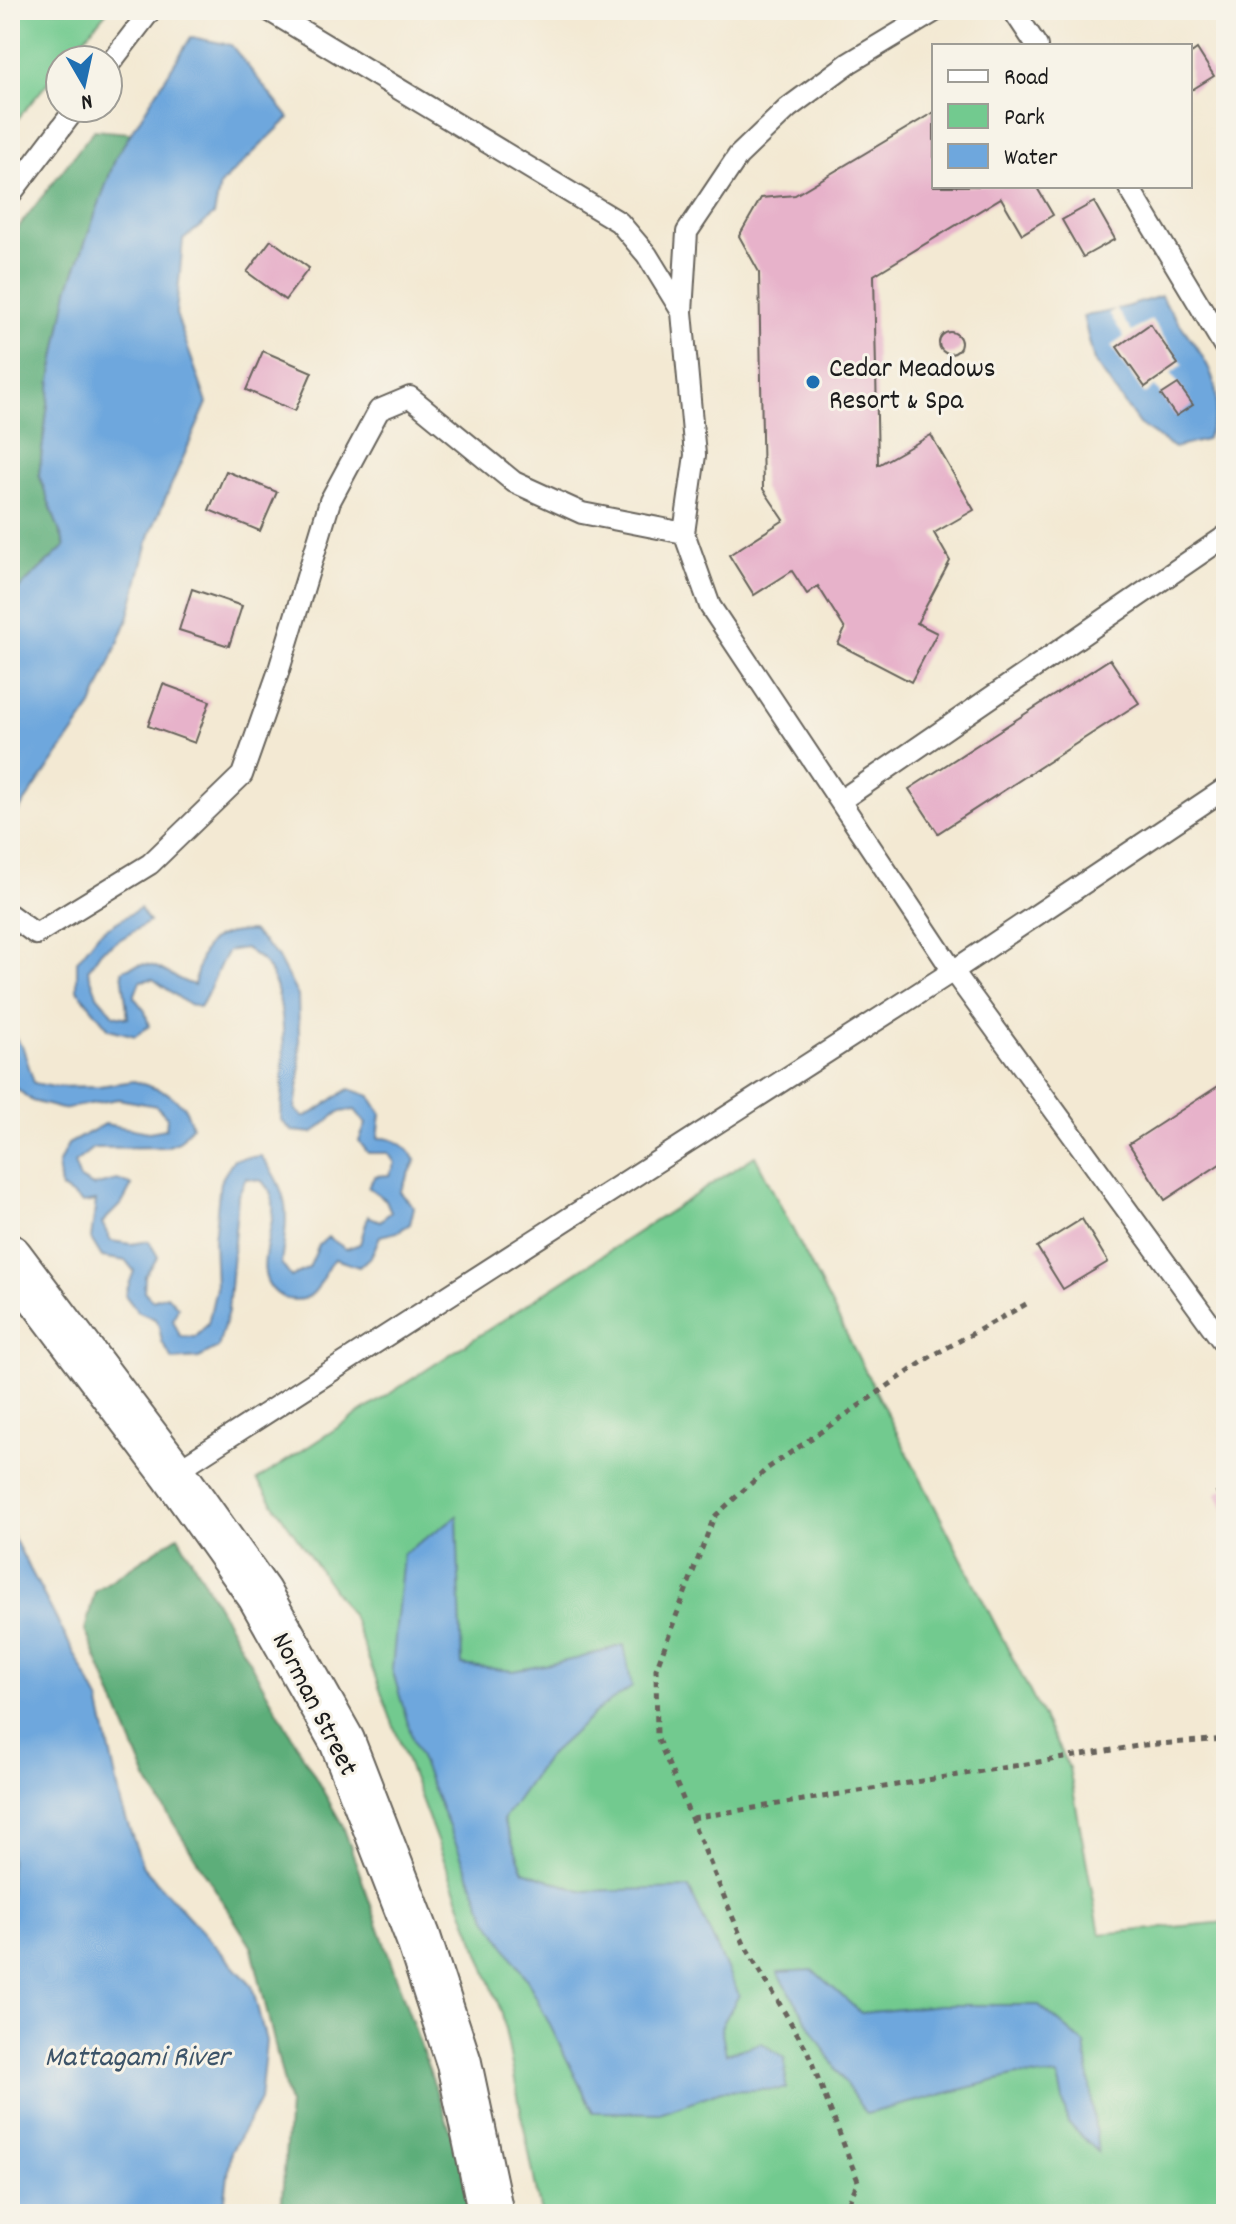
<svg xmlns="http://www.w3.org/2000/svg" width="1236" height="2224" viewBox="0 0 1236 2224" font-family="Dekko,sans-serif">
  <rect width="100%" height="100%" fill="#f7f3e8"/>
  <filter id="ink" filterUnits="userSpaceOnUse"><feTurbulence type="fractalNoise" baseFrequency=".0125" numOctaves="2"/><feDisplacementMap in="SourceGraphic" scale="16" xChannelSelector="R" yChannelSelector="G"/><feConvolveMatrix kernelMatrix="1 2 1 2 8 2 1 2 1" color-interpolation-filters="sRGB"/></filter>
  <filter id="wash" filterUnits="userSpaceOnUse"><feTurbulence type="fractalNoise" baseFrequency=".006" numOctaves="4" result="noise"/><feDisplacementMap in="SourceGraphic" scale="32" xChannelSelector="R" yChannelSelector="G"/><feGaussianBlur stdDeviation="1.8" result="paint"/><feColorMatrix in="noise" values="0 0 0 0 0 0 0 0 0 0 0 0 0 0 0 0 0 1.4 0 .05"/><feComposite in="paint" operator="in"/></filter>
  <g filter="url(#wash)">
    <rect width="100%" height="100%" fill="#f3e9d3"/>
    <path fill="#72ca8f" stroke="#477356" stroke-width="2" d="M10 10H108L66 60H60V68L10 128Z
      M755 1156 1069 1768 1100 1934 1226 1922V2214H541L502 2014 353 1618 257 1480Z"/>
    <path fill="#5dae7a" stroke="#3c654b" stroke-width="2" d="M94 130 131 133 116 157 68 290 51 380 39 475 65 546 10 597V238Z
      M178 1536 343 1826 461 2161 470 2214H282L281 2212 289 2105 252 1948 149 1784 85 1630 95 1591Z"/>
    <path fill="#6ea7dd" stroke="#45627c" stroke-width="2" d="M191 37 231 45 289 118 220 185 214 215 183 240 176 314 207 403 150 534 128 619 92 706 10 823V597L65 546 39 475 51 380 68 290 116 157Z
      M1161 296C1182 333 1226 369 1215 416 1213 424 1209 432 1206 440L1174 448 1139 424 1094 361 1083 316C1110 313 1135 304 1161 296Z
      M140 908 149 922 101 951 88 970 97 995 114 1015 128 1018 122 971C154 953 163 976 194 985 203 944 206 933 252 931L277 956 298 996 300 1074 295 1109 303 1117C322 1111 332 1097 350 1089L370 1096 381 1114 378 1138C396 1137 406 1146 416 1160L400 1192 414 1207 410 1224 397 1232 380 1236 372 1255 359 1267 335 1259C321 1271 323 1290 306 1298 300 1301 287 1300 282 1297 244 1275 280 1228 272 1197 271 1192 265 1185 262 1181L246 1178 238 1195 228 1311 218 1348 199 1358 173 1360 162 1342 159 1326 155 1319 137 1311 125 1295 134 1271 126 1261 102 1257 91 1239 96 1201 83 1203 61 1188 58 1165 68 1144 105 1124 149 1132 166 1129 167 1117 156 1106 118 1099 62 1109 32 1101 10 1083V1031L23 1048 34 1083 54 1087 99 1086 134 1081 166 1092 185 1107 192 1126 179 1142 166 1147 93 1148 74 1163 80 1179 93 1186 117 1180 132 1185 123 1202 102 1223 111 1241 131 1244 149 1241 158 1257 145 1276 144 1291 152 1300 167 1295 178 1307 173 1320 180 1336 196 1337 208 1323 216 1288 214 1239 220 1182 234 1159 261 1156C292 1196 288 1216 281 1263L291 1277 309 1268 319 1245 328 1237 346 1249 360 1244 368 1216 380 1221 391 1212 386 1200 368 1187 375 1176 389 1175 395 1163 388 1153H368L359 1141 366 1124 355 1110 339 1112 313 1133 292 1131 281 1120C282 1076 292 1001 265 964 260 958 251 953 245 948L228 951C216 969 212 989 200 1007L189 1005 153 979 140 981 134 997 145 1011 149 1026 135 1036 109 1029 77 990V961L99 933Z
      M457 1516 462 1665 513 1671 576 1659 624 1645 632 1687 602 1707 547 1757 503 1820 524 1871 581 1891 689 1888 739 1995 721 2027 726 2054 762 2043 785 2058 786 2089 721 2091 660 2113 593 2112 529 1983 487 1918 413 1741 392 1669 403 1554Z
      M10 1531 99 1700 122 1807 143 1867 252 1986 266 2041 260 2100 231 2152 224 2206 233 2214H10Z
      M813 1970 861 2013 939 2005H1039L1085 2044 1098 2152 1068 2123 1058 2077 1017 2075 866 2114 837 2071 778 1972Z"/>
    <path fill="#f3e9d3" d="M1116 309 1132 332 1151 319 1183 365 1171 373 1193 405 1176 416 1155 387 1144 394 1111 346 1124 337 1109 313Z"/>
    <g id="blocks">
      <path fill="#e7b2ca" d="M1197 49 1214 76 1190 91V54Z
        M934 112V186H1036L1053 215 1022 234 1001 198 874 275 878 465 931 435 974 510 934 533 950 561 917 623 937 633 911 682 838 644 845 629 818 586 807 594 792 571 754 595 729 555 784 520 763 489 759 272 739 236 761 198 795 195Z
        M1094 202 1115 239 1083 257 1062 220Z
        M271 240 309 268 285 300 247 272Z
        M1150 324 1178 364 1145 387 1117 347Z
        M939 343a11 11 0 1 1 22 0a11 11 0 1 1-22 0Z
        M263 351 312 372 295 411 246 390Z
        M1178 384 1193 405 1176 416 1161 395Z
        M226 471 277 492 260 531 209 510Z
        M192 589 242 606 229 646 179 630Z
        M1110 659 1139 703 938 833 909 789Z
        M163 684 210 701 195 743 148 726Z
        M1226 1081V1160L1165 1200 1129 1144Z
        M1082 1219 1108 1262 1063 1289 1037 1247Z
        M1226 1488V1512L1216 1493Z"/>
    </g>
  </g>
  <g filter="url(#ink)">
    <use href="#blocks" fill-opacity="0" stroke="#67645c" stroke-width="2"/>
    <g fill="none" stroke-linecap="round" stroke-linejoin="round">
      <g stroke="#67645c" stroke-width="24">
        <path id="service" d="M1013 10 1037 46
          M108 66 151 10
          M1128 186 1226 349
          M10 195 76 108
          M682 312 687 232 738 156 788 108 849 63 937 10
          M1226 788 953 971 1226 1346
          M840 801 1226 536
          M10 915 36 934 150 864 242 775 278 673 330 501 379 410 410 397 514 482 582 513 684 533
          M173 1473 953 971 710 606 684 533 695 455 682 312 647 255 619 222 268 10"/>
      </g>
      <g stroke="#67645c" stroke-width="48">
        <path id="tertiary" d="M10 1257 173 1473 259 1594 342 1741 418 1937 459 2063 491 2214"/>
      </g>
      <path stroke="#67645c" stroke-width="5" stroke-dasharray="6 6" stroke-linecap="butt" d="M692 1818 1144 1745 1226 1739
        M844 2214 858 2181 807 2050 744 1944 657 1737 656 1669 714 1517 768 1468 930 1357 1028 1303"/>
      <use href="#service" stroke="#fff" stroke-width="20"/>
      <use href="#tertiary" stroke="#fff" stroke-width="44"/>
    </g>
  </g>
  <circle fill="#1f6fb2" stroke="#f7f3e8" stroke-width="3" cx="813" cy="382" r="8"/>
  <g text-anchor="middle" stroke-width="6" stroke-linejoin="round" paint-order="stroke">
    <g font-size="28" fill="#1c1c1c" stroke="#f7f3e8" text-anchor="start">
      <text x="829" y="376">Cedar Meadows<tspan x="829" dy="32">Resort &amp; Spa</tspan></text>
    </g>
    <g font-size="28" fill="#1c1c1c" stroke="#f7f3e8">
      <text transform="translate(317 1703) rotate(63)" y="10">Norman Street</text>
    </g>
    <g font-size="30" font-style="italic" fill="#3d5469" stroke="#f7f3e8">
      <text x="137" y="2065">Mattagami River</text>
    </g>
  </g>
  <rect width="1236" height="2224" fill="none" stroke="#f7f3e8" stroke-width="40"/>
  <rect x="932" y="44" width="260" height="144" fill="#f7f3e8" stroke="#9f9d96" stroke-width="2"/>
  <rect x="948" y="70" width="40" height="12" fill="#ffffff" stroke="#9f9d96" stroke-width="2"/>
  <text x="1004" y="84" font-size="24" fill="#1c1c1c">Road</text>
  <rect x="948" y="104" width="40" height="24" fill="#72ca8f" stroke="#9f9d96" stroke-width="2"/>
  <text x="1004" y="124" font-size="24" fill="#1c1c1c">Park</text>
  <rect x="948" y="144" width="40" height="24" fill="#6ea7dd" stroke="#9f9d96" stroke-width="2"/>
  <text x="1004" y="164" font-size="24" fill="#1c1c1c">Water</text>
  <g transform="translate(84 84) rotate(171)"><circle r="38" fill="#f7f3e8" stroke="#9f9d96" stroke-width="2"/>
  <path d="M0-6L14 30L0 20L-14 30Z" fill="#1f6fb2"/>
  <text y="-12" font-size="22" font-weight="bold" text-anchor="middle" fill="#1c1c1c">N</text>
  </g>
</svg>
